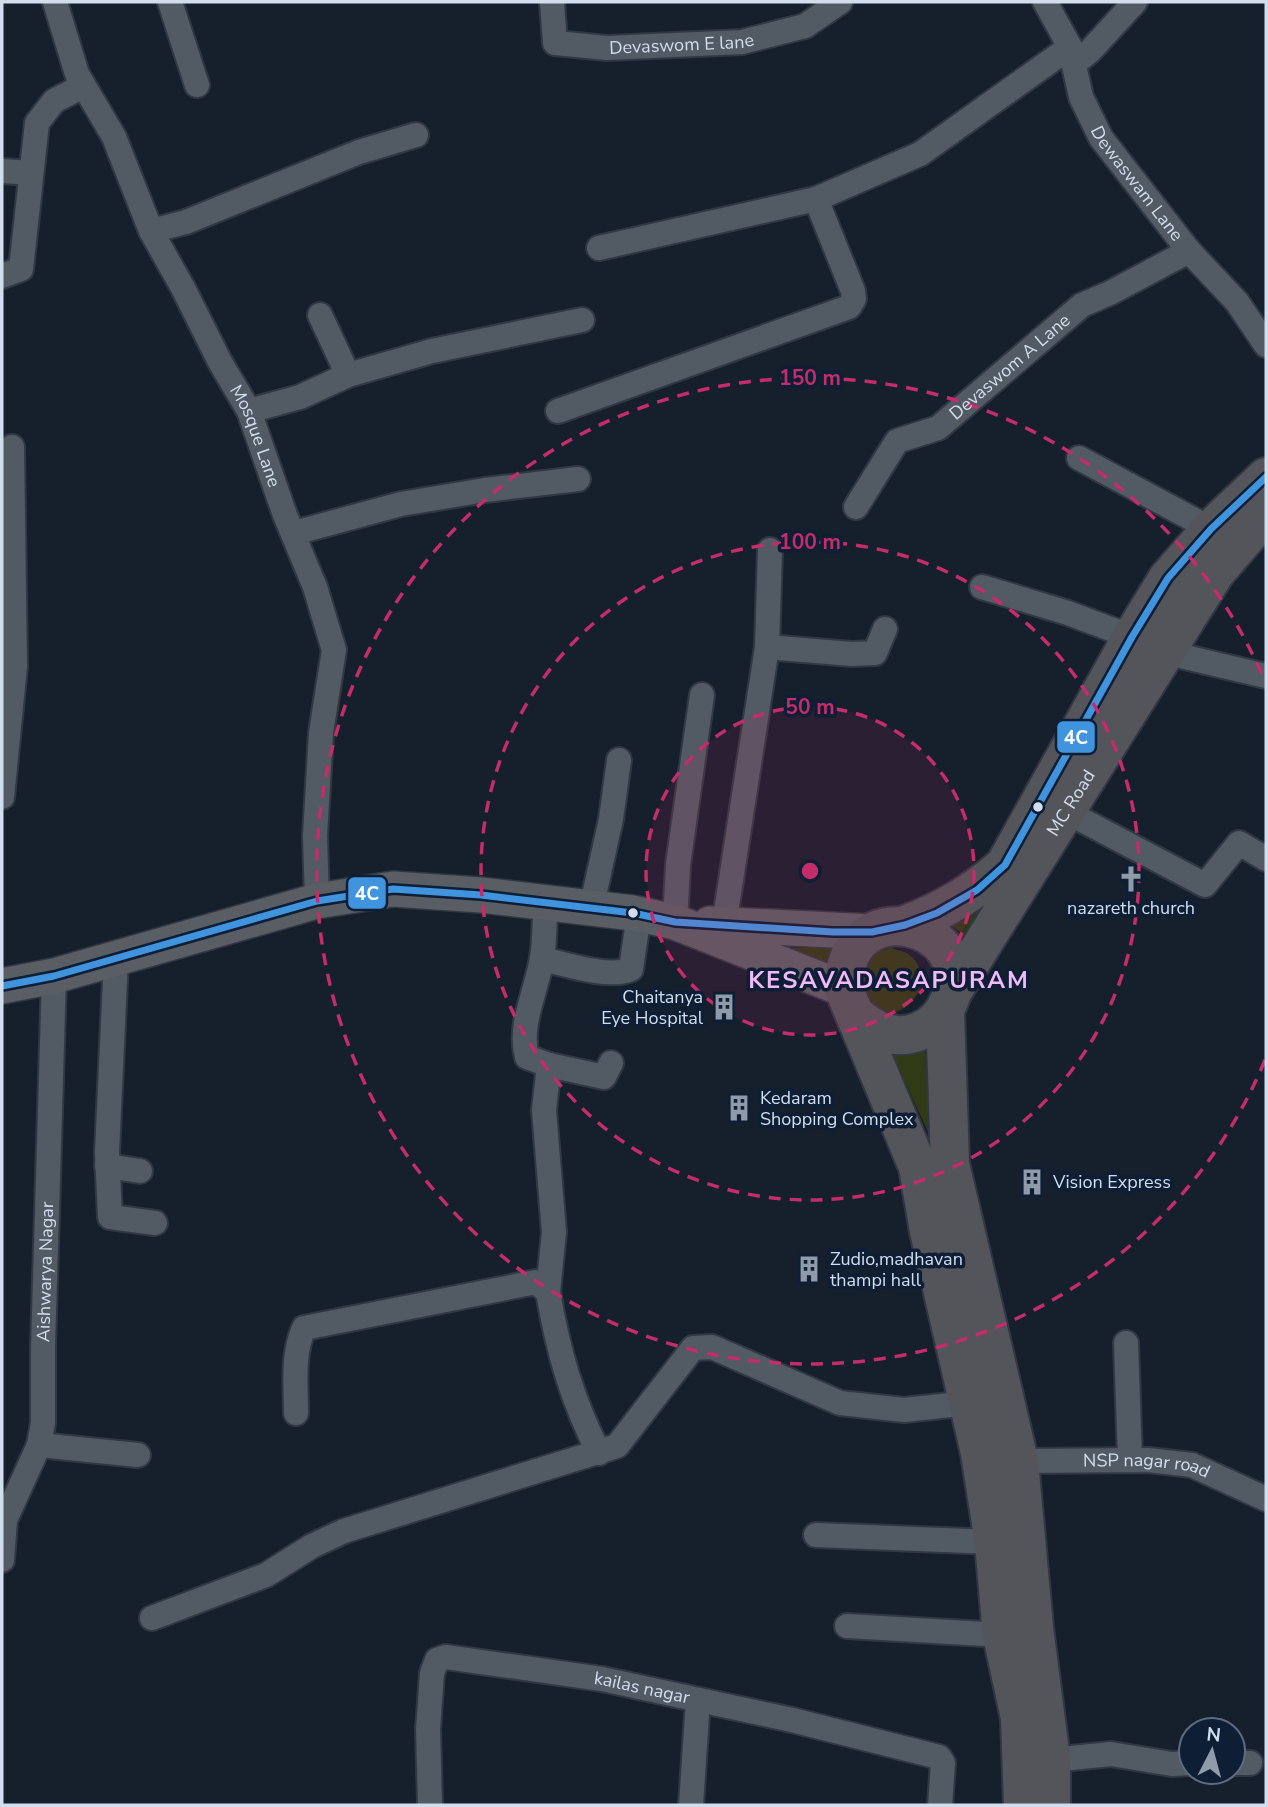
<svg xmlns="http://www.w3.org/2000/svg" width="1268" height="1807" viewBox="0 0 1268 1807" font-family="'Nunito Sans',sans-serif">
  <rect width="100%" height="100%" fill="#161f2c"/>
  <path fill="#303b16" d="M988 896 967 937 949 924Z
    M837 947 831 975 773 948Z
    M891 948C895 950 903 951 907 953 941 976 907 1029 872 1008 868 1005 864 999 860 996L862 963 874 952Z
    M925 1047 929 1134 892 1053Z"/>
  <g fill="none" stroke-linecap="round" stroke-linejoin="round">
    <g stroke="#323843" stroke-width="28">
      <g id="street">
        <path id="s1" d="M55 2 77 74 114 137 151 231 183 288 220 362 249 411 285 515 315 587 334 650 321 733 315 836 317 901"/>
        <path d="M170 2 197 85"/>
        <path id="s2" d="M552 2 555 43 607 48 742 42 805 26 840 2"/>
        <path id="s3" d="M1045 2 1070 47 1081 97 1101 138 1189 251 1237 302 1266 345"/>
        <path d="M1075 63 1090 51 1135 2"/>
        <path d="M2 171 31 173"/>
        <path d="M151 231 186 222 359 152 416 135"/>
        <path d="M599 248 816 199 920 154 1070 47"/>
        <path d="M2 276 21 269 37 123 54 101 83 86"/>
        <path d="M320 315 348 375"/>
        <path d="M249 411 300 397 348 375 432 351 582 320"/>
        <path d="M558 411 849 307 854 299 853 291 816 199"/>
        <path d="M1079 458 1211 529"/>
        <path id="s4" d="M856 507 897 441 938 428 1082 305 1110 293 1189 251"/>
        <path d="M294 533 401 504 485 490 578 479"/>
        <path d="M982 587 1068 613 1132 637"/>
        <path d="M767 647 852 654 875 653 885 629"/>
        <path d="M1164 652 1266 676"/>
        <path d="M2 797 15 666 12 447"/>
        <path d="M1065 811 1205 885 1239 843 1266 859"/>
        <path d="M546 903C544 921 545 940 542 958 537 990 518 1025 527 1057L549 1065 604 1077 611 1063"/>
        <path d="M591 909 611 819 619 760"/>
        <path d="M675 922 678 865 702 695"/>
        <path d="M724 925 767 647 770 550"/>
        <path d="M116 959 107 1152 110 1217 155 1223"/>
        <path d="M542 959C566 964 609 979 631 969L639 914"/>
        <path d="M107 1166 140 1171"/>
        <path d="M548 1292 554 1232 544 1110 549 1065"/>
        <path d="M1126 1343 1130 1460"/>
        <path d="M296 1413C296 1386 292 1354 304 1328L536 1282 548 1292C558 1351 572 1400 599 1453"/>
        <path d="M39 1445 138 1455"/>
        <path id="s5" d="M1019 1461 1148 1460 1192 1465 1266 1499"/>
        <path d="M816 1535 994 1542"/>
        <path id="s6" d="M2 1560 5 1520 39 1445 43 1423V1347L54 976"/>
        <path d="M152 1618 266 1575 312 1546 344 1531 617 1446 693 1348 712 1347 840 1403 904 1410 969 1403"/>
        <path d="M847 1626 1002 1635"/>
        <path d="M1051 1760 1111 1754 1172 1764 1191 1763"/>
        <path d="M1233 1763H1250"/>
        <path id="s7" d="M430 1805 428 1729 432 1673 437 1660 446 1657 602 1679 792 1720 939 1757 943 1763 940 1805"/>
        <path d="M691 1805 698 1700"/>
      </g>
    </g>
    <g stroke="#323843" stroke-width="38">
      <path id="secondary" d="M710 924 872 932
        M2 986 54 976 317 901 393 889 481 895 633 913 675 922 844 989"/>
    </g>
    <g stroke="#323843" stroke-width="42">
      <g id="primary">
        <path d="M905 925C945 910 973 893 1005 865L1132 637 1168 578 1211 529 1266 477"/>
        <path id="s8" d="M953 991 1215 573 1266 514"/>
        <path d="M945 1011 950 1164 1019 1461 1034 1628 1051 1760V1805"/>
        <path d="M857 1016C875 1032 897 1041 920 1031 934 1025 943 1015 949 1001 982 923 843 887 844 989L918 1167 929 1231 980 1453 994 1542 1002 1635 1020 1718 1023 1805"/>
      </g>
    </g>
    <use href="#street" stroke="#525a64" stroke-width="24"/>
    <use href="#secondary" stroke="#595d64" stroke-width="35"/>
    <use href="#primary" stroke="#54555b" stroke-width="38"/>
    <g stroke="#0d1e35" stroke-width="12">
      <path id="bus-1" d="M2 986 54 976 317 901 393 889 481 895 633 913 675 922 833 932H872L905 925 937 913 977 890 1005 865 1132 637 1168 578 1211 529 1266 477"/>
    </g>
    <use href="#bus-1" stroke="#4094de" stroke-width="7"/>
  </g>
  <circle cx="810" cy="871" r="164" fill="#c42c6a" fill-opacity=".12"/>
  <g fill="none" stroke="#c42c6a" stroke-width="3.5" stroke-dasharray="12 9">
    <circle cx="810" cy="871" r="164"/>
    <circle cx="810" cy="871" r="329"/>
    <path d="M1265 1060A493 493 0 1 1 1265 682"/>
  </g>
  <defs>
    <g id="church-bare" transform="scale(2.1)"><path d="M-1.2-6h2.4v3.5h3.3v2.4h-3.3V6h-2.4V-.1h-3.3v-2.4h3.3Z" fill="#909ba9" stroke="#0d1e35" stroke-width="2.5" paint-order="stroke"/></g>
    <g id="building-bare" transform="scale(2.1)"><path d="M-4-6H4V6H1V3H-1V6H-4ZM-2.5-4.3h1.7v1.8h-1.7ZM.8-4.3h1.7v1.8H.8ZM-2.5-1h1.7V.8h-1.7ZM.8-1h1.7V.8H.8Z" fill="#909ba9" stroke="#0d1e35" stroke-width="2.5" paint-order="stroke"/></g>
  </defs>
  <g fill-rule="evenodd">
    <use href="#church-bare" x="1131" y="879"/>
    <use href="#building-bare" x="724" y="1007"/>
    <use href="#building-bare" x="739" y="1108"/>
    <use href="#building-bare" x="1032" y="1182"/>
    <use href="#building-bare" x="809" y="1269"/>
  </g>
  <g fill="#d2deed" stroke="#0d1e35" stroke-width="2.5">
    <circle cx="1038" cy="807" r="6"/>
    <circle cx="633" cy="913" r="6"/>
  </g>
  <g text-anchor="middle" stroke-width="7" stroke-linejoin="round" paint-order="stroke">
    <g font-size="18" fill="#d2deed" stroke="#0d1e35">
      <text dy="6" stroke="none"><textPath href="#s2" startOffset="168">Devaswom E lane</textPath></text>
      <text dy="6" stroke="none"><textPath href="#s3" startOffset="206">Dewaswam Lane</textPath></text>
      <text dy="6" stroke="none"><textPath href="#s4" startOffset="215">Devaswom A Lane</textPath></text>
      <text dy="6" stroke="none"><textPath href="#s1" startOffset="480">Mosque Lane</textPath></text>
      <text dy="6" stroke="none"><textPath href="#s8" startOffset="222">MC Road</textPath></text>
      <text dy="6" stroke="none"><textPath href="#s6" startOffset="296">Aishwarya Nagar</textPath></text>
      <text dy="6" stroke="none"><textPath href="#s5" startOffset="128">NSP nagar road</textPath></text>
      <text dy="6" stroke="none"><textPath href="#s7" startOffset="354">kailas nagar</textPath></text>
    </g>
    <g font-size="18" fill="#d2deed" stroke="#0d1e35" text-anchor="start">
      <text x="1131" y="914" text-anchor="middle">nazareth church</text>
      <text x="703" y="1003" text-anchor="end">Chaitanya<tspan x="703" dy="21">Eye Hospital</tspan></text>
      <text x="760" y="1104">Kedaram<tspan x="760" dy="21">Shopping Complex</tspan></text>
      <text x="1053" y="1188">Vision Express</text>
      <text x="830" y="1265">Zudio,madhavan<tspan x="830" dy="21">thampi hall</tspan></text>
    </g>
    <g font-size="24" font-weight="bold" letter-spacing="2" fill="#f1baf6" stroke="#0d1e35">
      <text x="889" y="988">KESAVADASAPURAM</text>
    </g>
  </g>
  <circle cx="810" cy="871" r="10" fill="#c42c6a" stroke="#0d1e35" stroke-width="3.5"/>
  <g font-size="21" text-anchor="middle" font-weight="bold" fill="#c42c6a" stroke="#0d1e35" stroke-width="7" stroke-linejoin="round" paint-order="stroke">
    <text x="810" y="385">150 m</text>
    <text x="810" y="549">100 m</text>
    <text x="810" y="714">50 m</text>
  </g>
  <g stroke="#0d1e35" stroke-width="2.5">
    <rect x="1056" y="720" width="40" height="34" rx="7" fill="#4094de"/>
    <rect x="347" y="876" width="40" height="34" rx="7" fill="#4094de"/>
  </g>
  <g font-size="19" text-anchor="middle" font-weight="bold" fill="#fff">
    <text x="1076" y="744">4C</text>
    <text x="367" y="900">4C</text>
  </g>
  <rect width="1268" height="1807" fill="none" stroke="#d2deed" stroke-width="7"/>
  <g transform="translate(1212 1751) rotate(6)"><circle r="33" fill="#0d1e35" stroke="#5c6b7f" stroke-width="2"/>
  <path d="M0-5L12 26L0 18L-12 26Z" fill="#909ba9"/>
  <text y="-10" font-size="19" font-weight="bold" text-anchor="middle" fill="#d2deed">N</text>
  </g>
</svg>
